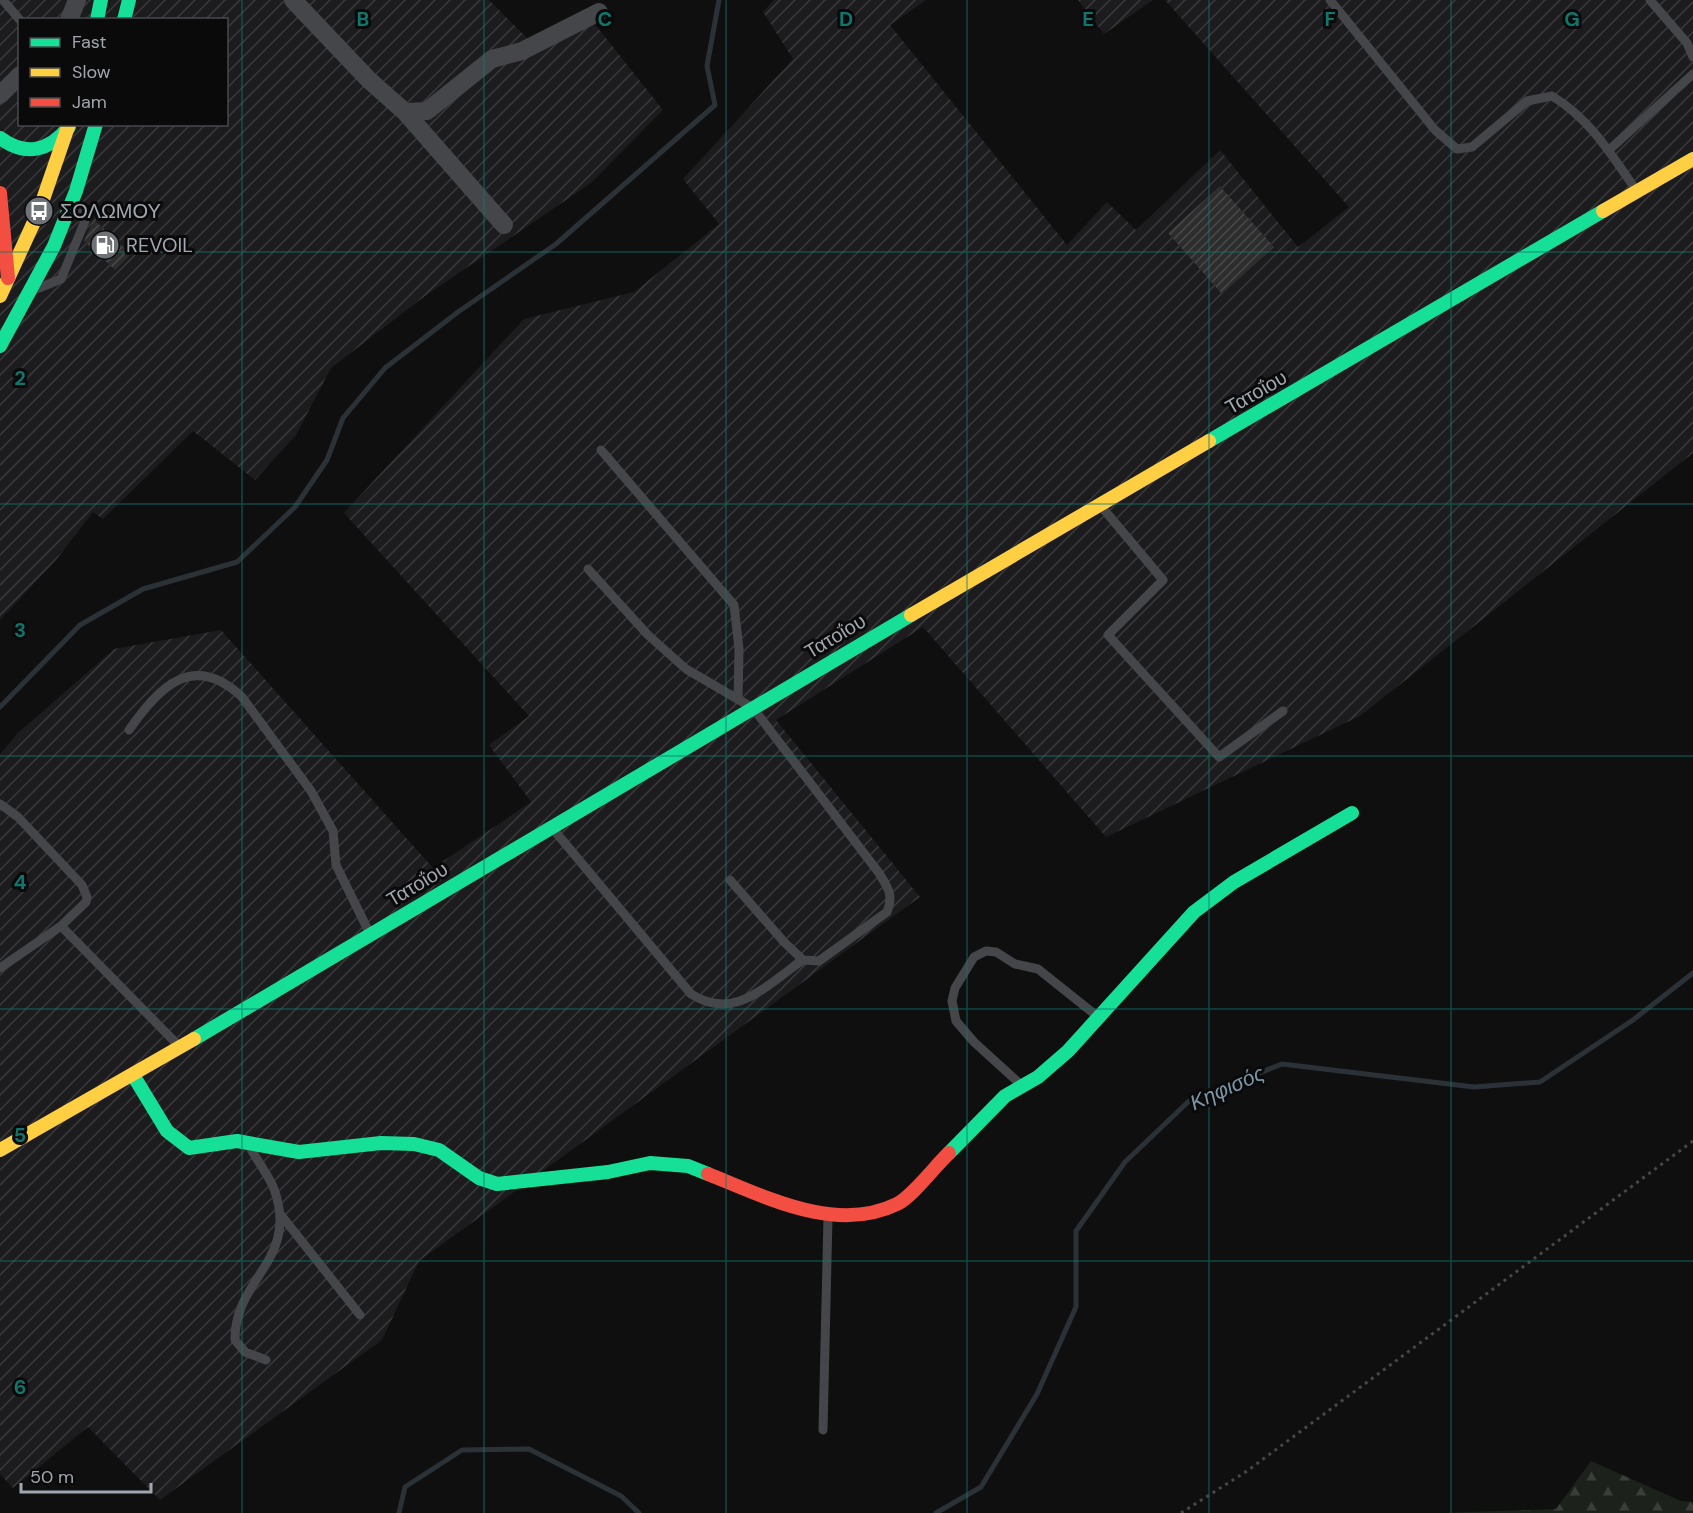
<svg xmlns="http://www.w3.org/2000/svg" width="1693" height="1513" viewBox="0 0 1693 1513" font-family="'DM Sans',sans-serif">
  <defs>
    <pattern id="industrial-furrows" width="10" height="10" patternUnits="userSpaceOnUse" patternTransform="scale(1.5)"><rect width="10" height="10" fill="#1c1c1e"/><path d="M-1 1l2-2M0 10L10 0M9 11l2-2" fill="none" stroke="#3a3a3c"/></pattern>
    <pattern id="forest-firs" width="22" height="20" patternUnits="userSpaceOnUse" patternTransform="scale(1.5)"><rect width="22" height="20" fill="#1c211c"/><path d="M5 1l3.5 6h-7zM16 11l3.5 6h-7z" fill="#3a3e3a"/></pattern>
    <pattern id="building-hatch" width="6" height="6" patternUnits="userSpaceOnUse" patternTransform="scale(1.5)"><rect width="6" height="6" fill="#2d2d2e"/><path d="M-1 1l2-2M0 6l6-6M5 7l2-2" fill="none" stroke="#48494a"/></pattern>
  </defs>
  <rect width="100%" height="100%" fill="#0f0f10"/>
  <path fill="url(#industrial-furrows)" fill-rule="evenodd" d="M0 0H489L534 45 586 13 663 110 591 183 425 296 331 368 296 435 255 480 193 431 103 519 93 512 56 560 0 620ZM20 20H226V124H20Z
    M774 0H926L890 25 1067 245 1107 202 1136 230 1220 150 1298 247 1349 207 1165 0H1693V453L1360 716 1106 837 923 627 776 720 920 897 419 1261 382 1340 160 1500 88 1427 13 1488 0 1474V754L18 733 114 649 221 630 433 868 531 802 489 745 529 716 344 513 524 319 634 292 719 224 683 179 793 59 763 12Z
    M1078 0H1153L1104 34Z"/>
  <path fill="url(#forest-firs)" d="M1591 1461 1681 1501 1693 1502V1513H1444L1556 1509Z"/>
  <g fill="none" stroke-linecap="round" stroke-linejoin="round">
    <path stroke="#2b3237" stroke-width="5" d="M0 707 80 625 143 589 237 562 295 507 327 460 343 418 385 368 458 312 556 244 715 105 707 66 719 0
      M399 1513 405 1487 462 1450 529 1449 621 1496 639 1513
      M936 1513 981 1487 1037 1394 1076 1307V1231L1125 1162 1189 1101 1282 1064 1474 1087 1540 1082 1633 1020 1693 973"/>
  </g>
  <path fill="url(#building-hatch)" d="M1220 186 1274 247 1222 294 1168 233Z
    M94 220 131 254 115 270 84 241Z"/>
  <g fill="none" stroke-linecap="round" stroke-linejoin="round">
    <path stroke="#454749" stroke-width="3" stroke-dasharray="3 4.5" stroke-linecap="butt" d="M1181 1513 1247 1471 1693 1141"/>
    <path stroke="#444649" stroke-width="9" d="M3 0 20 20
      M1330 0 1435 130 1457 149 1472 147 1527 101 1552 96C1590 119 1611 154 1636 190
      M1650 0 1687 43 1693 57
      M1609 150 1693 74
      M39 288 61 279 85 221 74 205
      M601 450 734 605 739 649 738 700
      M1101 506 1163 580 1108 635 1219 757 1283 711
      M588 569 648 635 686 669 753 708 879 873C888 888 894 895 887 912L819 961 803 960 784 942 730 880
      M129 730C159 687 193 651 242 697L311 791 333 831 336 865 369 932
      M0 804 18 817 82 885 87 897 86 902 61 926 178 1045
      M553 829 691 994C735 1022 766 985 803 960
      M0 968 61 926
      M1019 1083 974 1042 956 1021 952 1001 955 988 974 957 986 951 996 952 1015 964 1038 969 1097 1016
      M251 1149C258 1162 269 1176 274 1189 300 1260 234 1278 235 1340L245 1352 266 1360
      M281 1215 360 1315
      M823 1430 828 1218"/>
    <path stroke="#444649" stroke-width="18" d="M293 0 369 80 405 112 427 111 492 59 522 51 599 12
      M69 20 77 0
      M0 95 20 75
      M405 112 504 225"/>
    <path stroke="#16e098" stroke-width="14" d="M97 20 101 0
      M124 20 129 0
      M0 138C26 157 49 151 69 127
      M0 346 54 246 76 191 96 124
      M1209 441 1603 211
      M194 1039 911 615
      M133 1075 167 1131 189 1148 237 1141 299 1152 381 1143 414 1144 439 1150 479 1178 497 1184 608 1172 650 1163 688 1166 708 1174
      M949 1153 1005 1096 1038 1077 1068 1051 1194 912 1234 882 1352 813"/>
    <path stroke="#ffcf43" stroke-width="14" d="M1603 211 1693 159
      M0 296 39 211 69 124
      M911 615 1209 441
      M0 1150 194 1039"/>
    <path stroke="#f24e42" stroke-width="14" d="M0 193 8 278
      M708 1174C766 1197 836 1234 897 1204 913 1196 935 1166 949 1153"/>
  </g>
  <path fill="none" stroke="#0f766e" stroke-width="1.5" stroke-opacity="0.55" d="M242 0V1513M484 0V1513M726 0V1513M967 0V1513M1209 0V1513M1451 0V1513M0 252H1693M0 504H1693M0 756H1693M0 1009H1693M0 1261H1693"/>
  <defs>
    <g id="bus-disc" transform="scale(1.5)"><circle r="9.5" fill="#6f7277" stroke="#0a0a0b"/><path d="M-5-6H5V4H4V6H2V4H-2V6H-4V4H-5ZM-3.5-4V0h7V-4ZM-3.5 1.2v1.5H-2V1.2ZM2 1.2v1.5H3.5V1.2Z" fill="#fff"/></g>
    <g id="fuel-disc" transform="scale(1.5)"><circle r="9.5" fill="#6f7277" stroke="#0a0a0b"/><path d="M-5.5-6h7V0h2V4h1.3V-2.5L3-4.5l.8-.8L6-3V5H2.5V1h-1V6h-7ZM-4.2-4.7v3.2H.2V-4.7Z" fill="#fff"/></g>
  </defs>
  <g fill-rule="evenodd">
    <use href="#bus-disc" x="39" y="211"/>
    <use href="#fuel-disc" x="105" y="245"/>
  </g>
  <g text-anchor="middle" stroke-width="6" stroke-linejoin="round" paint-order="stroke">
    <g font-size="20" fill="#a2a7af" stroke="#0a0a0b" text-anchor="start">
      <text x="60" y="218">ΣΟΛΩΜΟΥ</text>
      <text x="126" y="252">REVOIL</text>
    </g>
    <g font-size="20" fill="#a2a7af" stroke="#0a0a0b">
      <text transform="translate(1256 392) rotate(-30)" y="7">Τατοΐου</text>
      <text transform="translate(835 636) rotate(-31)" y="7">Τατοΐου</text>
      <text transform="translate(417 884) rotate(-31)" y="7">Τατοΐου</text>
    </g>
    <g font-size="21" font-style="italic" fill="#7c97a7" stroke="#0a0a0b">
      <text transform="translate(1227 1088) rotate(-24)" y="7">Κηφισός</text>
    </g>
  </g>
  <g font-size="20" text-anchor="middle" font-weight="bold" fill="#0f766e" stroke="#0a0a0b" stroke-width="6" stroke-linejoin="round" paint-order="stroke">
    <text x="363" y="26">B</text>
    <text x="605" y="26">C</text>
    <text x="846" y="26">D</text>
    <text x="1088" y="26">E</text>
    <text x="1330" y="26">F</text>
    <text x="1572" y="26">G</text>
    <text x="20" y="385">2</text>
    <text x="20" y="637">3</text>
    <text x="20" y="889">4</text>
    <text x="20" y="1142">5</text>
    <text x="20" y="1394">6</text>
  </g>
  <rect x="18" y="18" width="210" height="108" fill="#0a0a0b" stroke="#47494d" stroke-width="1.5"/>
  <rect x="30" y="38" width="30" height="9" fill="#16e098" stroke="#47494d" stroke-width="1.5"/>
  <text x="72" y="48" font-size="18" fill="#a2a7af">Fast</text>
  <rect x="30" y="68" width="30" height="9" fill="#ffcf43" stroke="#47494d" stroke-width="1.5"/>
  <text x="72" y="78" font-size="18" fill="#a2a7af">Slow</text>
  <rect x="30" y="98" width="30" height="9" fill="#f24e42" stroke="#47494d" stroke-width="1.5"/>
  <text x="72" y="108" font-size="18" fill="#a2a7af">Jam</text>
  <path d="M21 1483v9h130v-9" fill="none" stroke="#a2a7af" stroke-width="3"/>
  <text x="30" y="1483" font-size="18" fill="#a2a7af" stroke="#0a0a0b" stroke-width="4.5" paint-order="stroke">50 m</text>
</svg>
